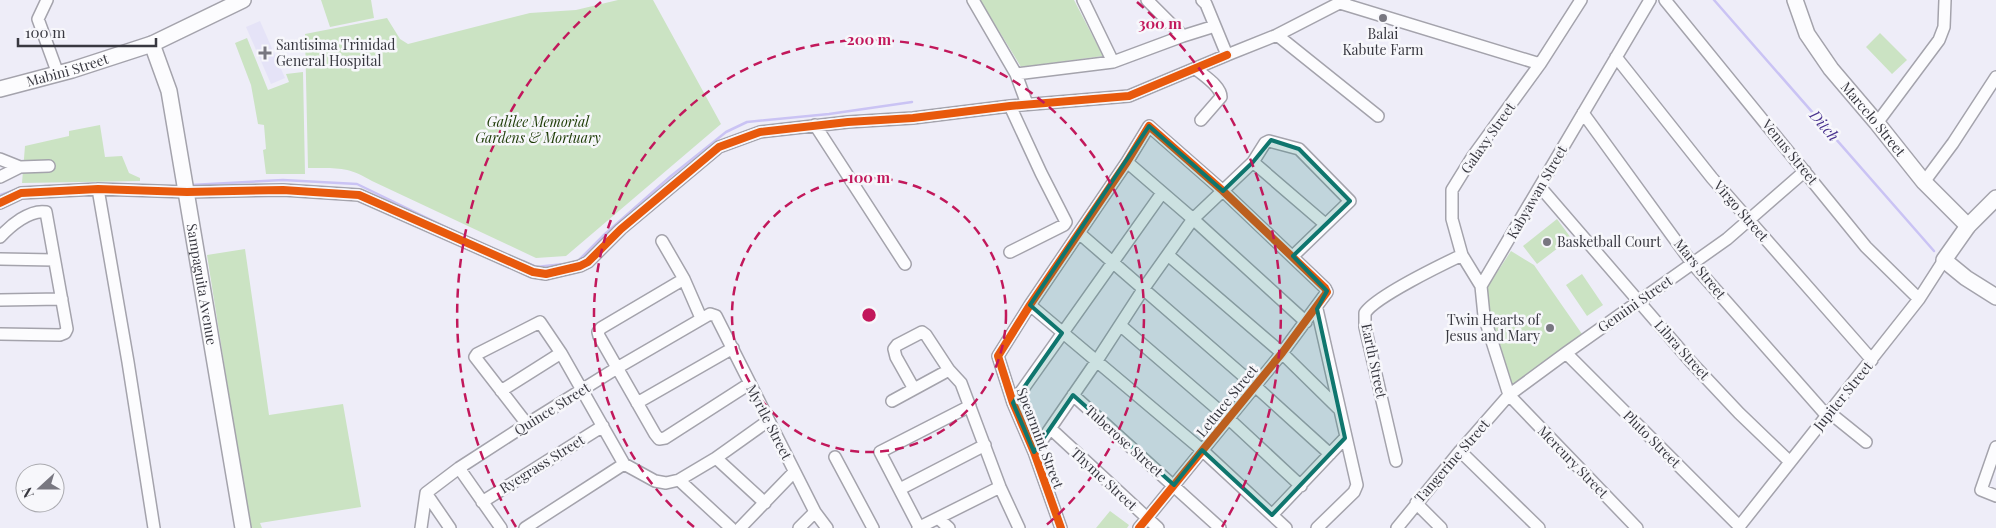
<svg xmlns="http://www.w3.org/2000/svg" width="1996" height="528" viewBox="0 0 1996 528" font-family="'Playfair Display',serif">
  <rect width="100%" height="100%" fill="#eeedf8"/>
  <path fill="#e5e3f7" d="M260 21 285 78 271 84 246 27Z"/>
  <path fill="#cbe3c3" d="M321 0H371L374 18 330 27Z
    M618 0H653L721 124 566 256 536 258 372 181C348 166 335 168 308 168L305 34 387 18 400 39 408 44 530 13 576 10Z
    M980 0H1074L1103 56 1021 67Z
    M1880 33 1907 60 1892 74 1866 47Z
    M247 38 268 90 289 82 286 74 303 72 305 174H266L263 150 266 149 264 125 258 124 251 85 235 43Z
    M100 125 105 157 122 156 129 173 140 178V181L22 183 25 146 69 136V131Z
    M1557 219 1571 238 1537 264 1523 246Z
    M245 249 269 415 343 404 361 507 260 523 262 528H250L207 255Z
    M1511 251 1534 265 1582 334 1512 385 1486 297 1488 286Z
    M1582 274 1603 305 1587 316 1566 285Z
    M1110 511 1129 525 1127 528H1096Z"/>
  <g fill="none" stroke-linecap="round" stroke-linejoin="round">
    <path stroke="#cac3f4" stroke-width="2.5" d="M1714 0 1934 251
      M191 185 283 180 357 184 458 233
      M24 188 46 186
      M0 195 18 189
      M523 261 536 267 564 264
      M578 261 605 234 671 176 726 132 747 122 829 114 912 102"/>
    <g stroke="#a4a3ac" stroke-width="14">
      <path id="street" d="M47 0 38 19 58 74
        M973 0 1016 74 1113 62 1183 36 1147 0
        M1083 0 1113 62
        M1202 0 1206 4 1227 55 1277 35 1378 116
        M1665 0 1866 247 1919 299
        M1340 3 1540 64
        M1277 35 1345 0
        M1183 36 1215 26
        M1616 57 1712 178 1872 360
        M1196 69C1204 76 1221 86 1221 97L1201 120
        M1016 74 1027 104
        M1010 106 1041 173 1066 222 1064 225 1010 252
        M1583 113 1692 263 1828 417
        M1877 123 1939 40 1944 27 1945 0
        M815 125 905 264
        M0 159 20 167 49 166
        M1127 162 1193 219 1306 322
        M1253 162 1325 224
        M0 177 20 167
        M1924 182 1953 143 1996 77
        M1541 188 1691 362 1739 413 1790 462
        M98 189 128 362 154 528
        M0 203 21 193 98 189 187 192 283 190 359 195 533 272 546 274 580 266 588 262 621 229 719 147 760 132 848 122 913 118 1010 106 1129 96 1227 55
        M1079 233 1255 386 1330 454
        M0 237C10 226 30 209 46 212L67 329 65 333 60 335 0 334
        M662 241 684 279 701 318
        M1168 255 1282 353 1339 409
        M0 259 54 260
        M684 279 601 328 598 332 599 336 655 434 659 439 665 438 749 384
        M1481 286 1462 255 1452 219V190L1473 156 1540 64 1581 0
        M0 300 62 299
        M1030 305 1202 450 1286 528
        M1317 309 1357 485 1354 492 1317 528
        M1120 325 1229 419 1301 486
        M1566 353 1739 526
        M914 389 896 357 894 349 897 345 922 332 926 335 949 370 961 383 1000 487 1019 528
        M501 391 561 353
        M1073 395 1220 528
        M892 401 949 370
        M637 403 733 348
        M1013 403 1162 193
        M1830 413 1866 442
        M527 424 475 357 477 354 540 322 561 353 624 464 655 481 666 483 679 480 716 458 768 421
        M1051 429 1158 528
        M1996 447 1981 490 1996 496
        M1460 451 1539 528
        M1034 452 1096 362 1144 288 1193 219 1253 162 1265 143 1269 141 1299 149 1350 201 1293 256
        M835 457 873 528
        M716 458 765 503
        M1396 461 1365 327V313C1375 297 1441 265 1462 255
        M459 468 501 528
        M679 480 731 528
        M900 489 985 445
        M426 493 450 528
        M482 502 603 426
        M1416 503 1441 528
        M1272 515 1345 438
        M938 518 949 528
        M919 527 880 452 970 406
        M421 528 426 493 459 468 527 424 617 368 710 314 716 316 815 512 827 528
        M525 528 624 464
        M740 528 794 472
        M799 528 815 512
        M918 528 1000 487
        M1061 528 1034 452 1013 403 998 356 1030 305 1127 162 1149 126 1223 191 1325 288 1327 292 1282 353 1139 528
        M1397 528 1460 451 1509 395 1566 353 1727 239 1805 171
        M1637 528 1509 395 1484 316 1481 286 1650 0
        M1738 528 1919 299 1944 260"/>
    </g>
    <g stroke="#a4a3ac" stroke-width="18">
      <g id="secondary">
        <path id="s1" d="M1795 0 1807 34 1831 69 1877 123 1924 182 1968 226"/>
        <path id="s2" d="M152 44 169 91 243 528"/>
        <path id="s3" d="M0 89 72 70 152 44 243 0"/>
        <path d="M1996 198 1968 226 1944 260 1966 278 1996 297"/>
      </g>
    </g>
    <use href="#street" stroke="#fcfcfe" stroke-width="11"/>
    <use href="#secondary" stroke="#fcfcfe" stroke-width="15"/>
    <g stroke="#f7f7fb" stroke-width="11">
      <path id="cycleway" d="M0 203 21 193 98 189 187 192 283 190 359 195 533 272 546 274 580 266 588 262 621 229 719 147 760 132 848 122 913 118 1010 106 1129 96 1227 55
        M1061 528 1034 452 1013 403 998 356 1030 305 1127 162 1149 126 1223 191 1325 288 1327 292 1282 353 1139 528"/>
    </g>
    <use href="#cycleway" stroke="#e8590c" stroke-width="8"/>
  </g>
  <path fill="#0f766e" fill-opacity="0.2" stroke="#0f766e" stroke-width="4" stroke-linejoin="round" d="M1149 126 1223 191 1253 162 1271 140 1299 149 1350 201 1293 256 1327 291 1317 309 1345 438 1272 515 1202 450 1174 485 1073 395 1034 452 1013 403 1062 333 1030 305Z"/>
  <g fill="none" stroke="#c2185b" stroke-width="2.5" stroke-dasharray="9 6">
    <circle cx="869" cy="315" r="137"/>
    <path d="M694 527A275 275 0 1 1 1044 527"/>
    <path d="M516 527A412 412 0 0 1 601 2M1137 2A412 412 0 0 1 1222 527"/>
  </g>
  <g fill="#787780" stroke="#f7f7fb" stroke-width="2">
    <circle cx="1383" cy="18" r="5"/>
    <path d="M262.5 45.5h5v5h5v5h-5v5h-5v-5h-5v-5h5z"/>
    <circle cx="1547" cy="242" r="5"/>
    <circle cx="1550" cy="328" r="5"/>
  </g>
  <g text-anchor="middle" stroke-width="5" stroke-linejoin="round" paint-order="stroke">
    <g font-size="14" fill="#383840" stroke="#f7f7fb" text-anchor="start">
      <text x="1383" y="39" text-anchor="middle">Balai<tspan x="1383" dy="16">Kabute Farm</tspan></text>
      <text x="276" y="50">Santisima Trinidad<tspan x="276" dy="16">General Hospital</tspan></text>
      <text x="1557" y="247">Basketball Court</text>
      <text x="1540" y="325" text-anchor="end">Twin Hearts of<tspan x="1540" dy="16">Jesus and Mary</tspan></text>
    </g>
    <g font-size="14" fill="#383840" stroke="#f7f7fb">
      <text dy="5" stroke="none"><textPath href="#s3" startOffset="70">Mabini Street</textPath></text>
      <text dy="5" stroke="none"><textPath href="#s1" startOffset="144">Marcelo Street</textPath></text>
      <text transform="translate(1488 138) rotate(-55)" y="5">Galaxy Street</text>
      <text transform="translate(1790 152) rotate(51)" y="5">Venus Street</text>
      <text transform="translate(1537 192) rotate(-60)" y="5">Kabyawan Street</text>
      <text transform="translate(1741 211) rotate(49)" y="5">Virgo Street</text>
      <text transform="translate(1700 269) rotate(51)" y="5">Mars Street</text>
      <text dy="5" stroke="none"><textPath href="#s2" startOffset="246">Sampaguita Avenue</textPath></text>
      <text transform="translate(1635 304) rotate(-35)" y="5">Gemini Street</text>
      <text transform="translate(1682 350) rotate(48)" y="5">Libra Street</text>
      <text transform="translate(1374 361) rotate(78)" y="5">Earth Street</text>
      <text transform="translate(1843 396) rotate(-51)" y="5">Jupiter Street</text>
      <text transform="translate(1227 401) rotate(-51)" y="5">Lettuce Street</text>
      <text transform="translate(552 409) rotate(-32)" y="5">Quince Street</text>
      <text transform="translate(769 422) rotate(63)" y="5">Myrtle Street</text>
      <text transform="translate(1040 438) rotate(69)" y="5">Spearmint Street</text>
      <text transform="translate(1652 439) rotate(45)" y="5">Pluto Street</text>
      <text transform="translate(1124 441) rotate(42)" y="5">Tuberose Street</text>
      <text transform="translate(1452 461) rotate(-49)" y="5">Tangerine Street</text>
      <text transform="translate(1573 462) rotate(46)" y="5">Mercury Street</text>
      <text transform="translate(542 464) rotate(-32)" y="5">Ryegrass Street</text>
      <text transform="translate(1104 479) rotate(43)" y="5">Thyme Street</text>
    </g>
    <g font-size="14" font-style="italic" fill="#1d3b05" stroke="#f7f7fb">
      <text x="538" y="127">Galilee Memorial<tspan x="538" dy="16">Gardens &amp; Mortuary</tspan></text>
    </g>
    <g font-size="15" font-style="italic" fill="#4a338f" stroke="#f7f7fb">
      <text transform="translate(1824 126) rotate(49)" y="5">Ditch</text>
    </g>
  </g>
  <circle cx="869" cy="315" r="8" fill="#c2185b" stroke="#f7f7fb" stroke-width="2.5"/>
  <g font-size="15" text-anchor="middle" font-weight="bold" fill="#c2185b" stroke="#f7f7fb" stroke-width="5" stroke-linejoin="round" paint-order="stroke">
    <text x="1160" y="29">300 m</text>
    <text x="869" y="45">200 m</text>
    <text x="869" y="183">100 m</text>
  </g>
  <g transform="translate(40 488) rotate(249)"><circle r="24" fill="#f7f7fb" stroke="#ababb0"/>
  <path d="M0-4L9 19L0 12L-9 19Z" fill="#787780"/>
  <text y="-8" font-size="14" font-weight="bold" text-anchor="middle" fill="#383840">N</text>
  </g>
  <path d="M18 38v8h138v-8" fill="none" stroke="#383840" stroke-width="2.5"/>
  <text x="25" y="38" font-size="15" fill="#383840" stroke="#f7f7fb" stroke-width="4" paint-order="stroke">100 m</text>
</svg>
